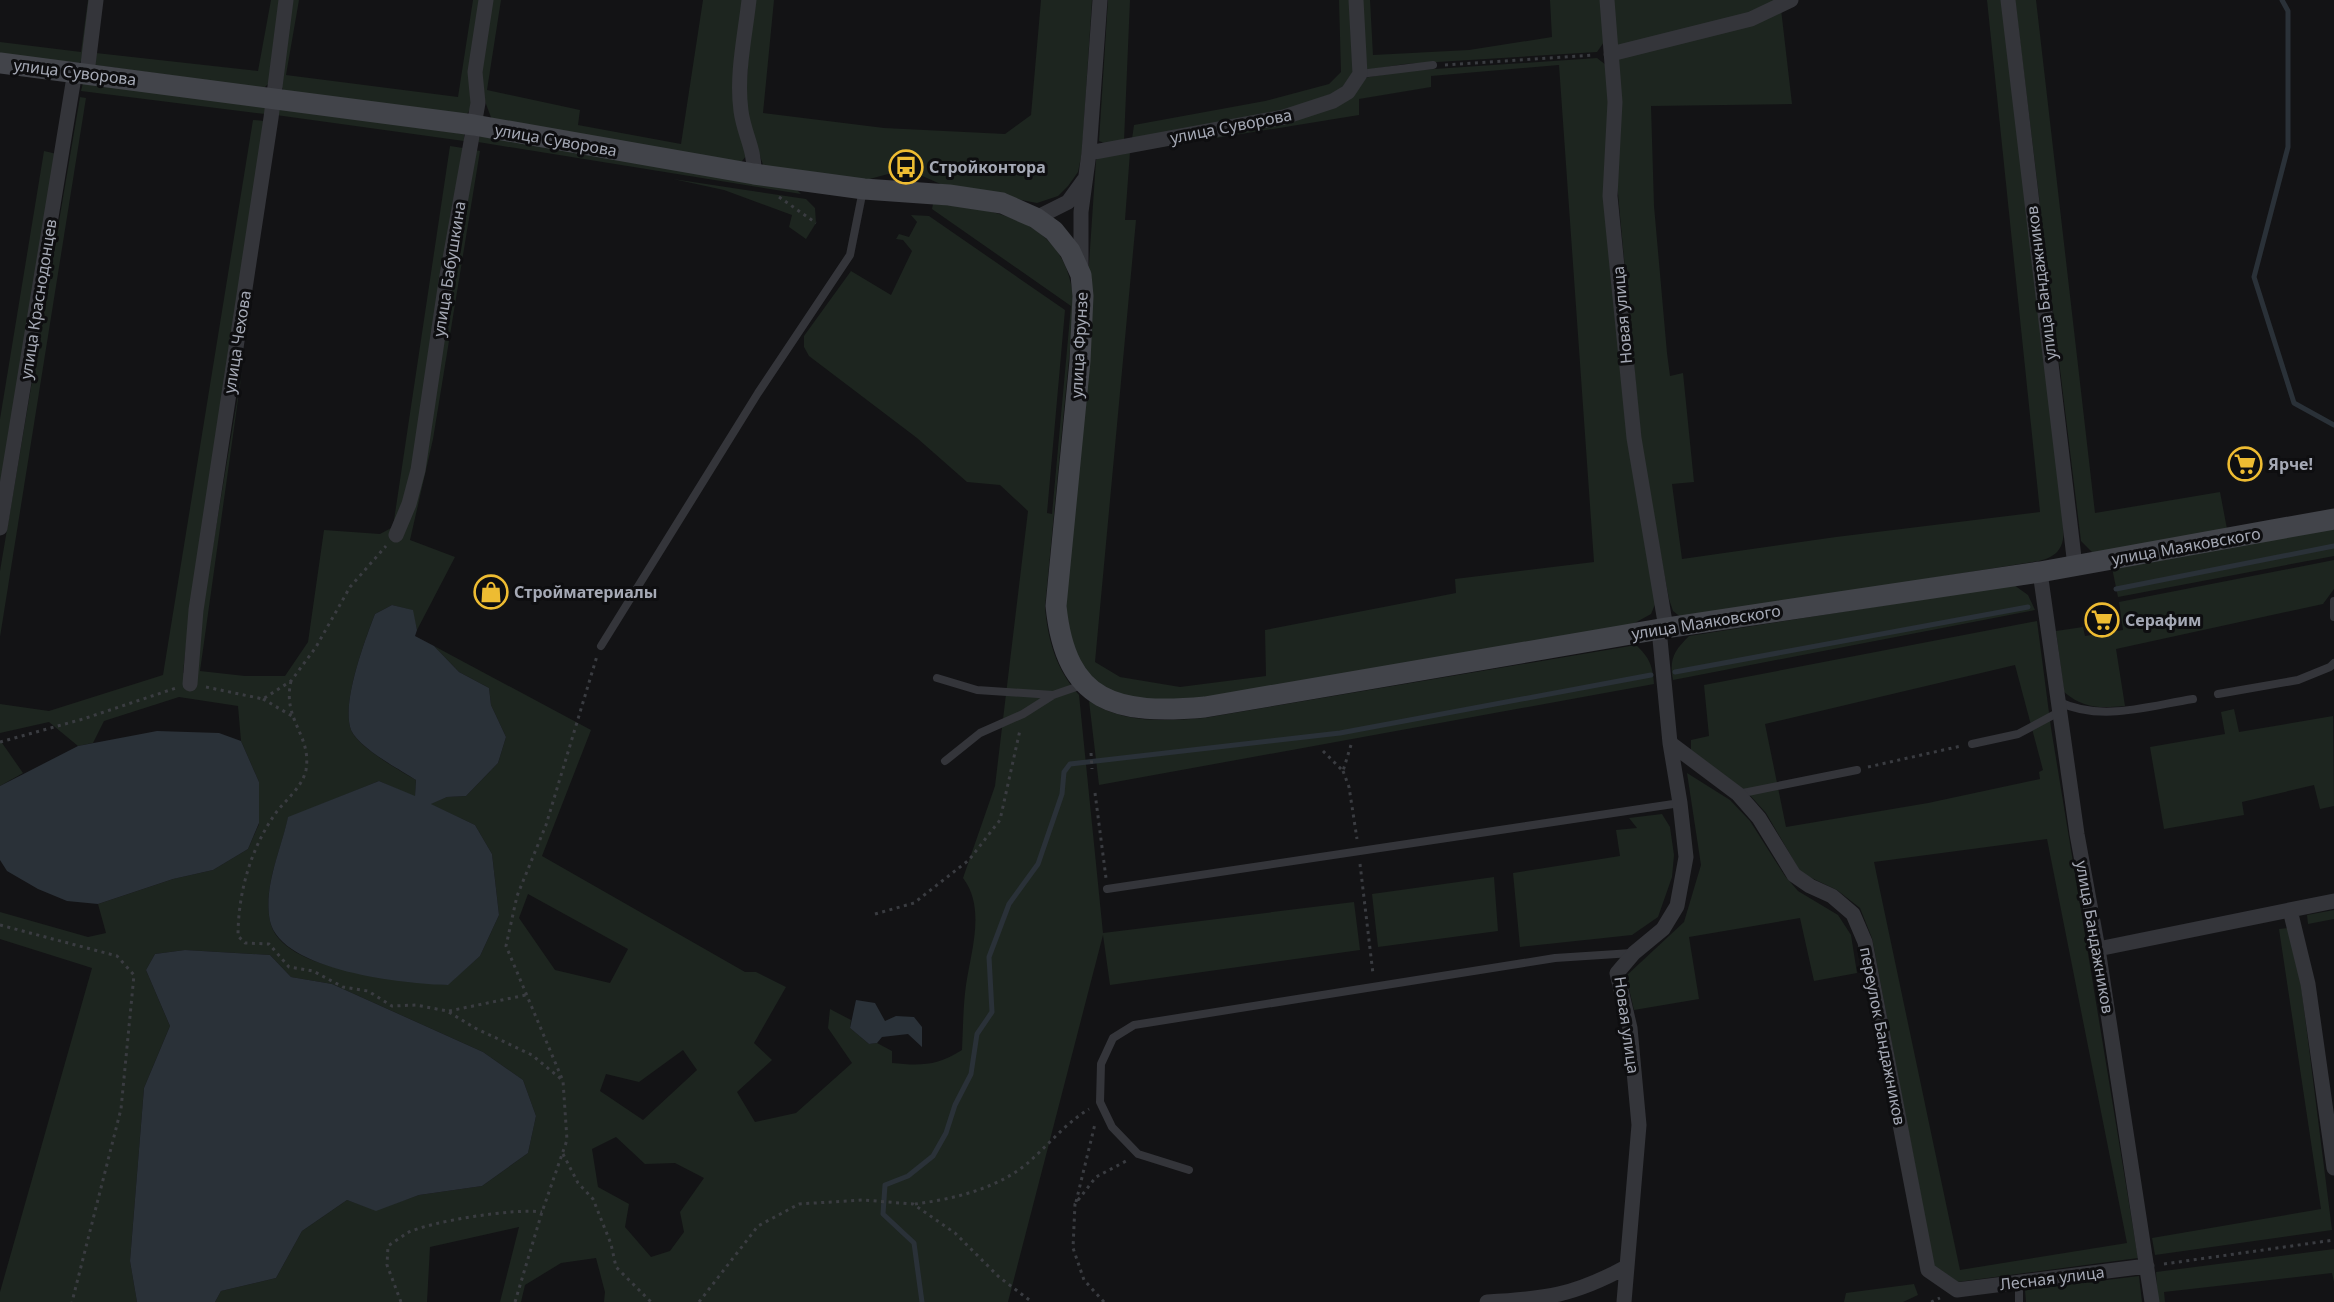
<svg xmlns="http://www.w3.org/2000/svg" width="2334" height="1302" viewBox="0 0 2334 1302" font-family="'Noto Sans',sans-serif">
  <rect width="100%" height="100%" fill="#131315"/>
  <path fill="#1d251f" fill-rule="evenodd" d="M88 0H93L86 56 79 63 0 55V42L81 52Z
    M271 0H284L271 81 264 88 95 65 96 53 258 71Z
    M293 0H299L286 75 458 97 473 0H480L473 104 466 116 284 91 280 84Z
    M490 0H501L487 90 580 110 578 125 681 144 703 0H744L746 156 739 165 492 120 480 88Z
    M752 0H774L763 113 884 128 1005 134 1031 115 1041 0H1092L1082 152 1078 172 1068 186 1058 196 1037 203 945 186 911 171V164L900 163 899 171 866 180 764 168 745 110Z
    M1108 0H1130L1124 141 1107 144 1099 141Z
    M1339 0H1351L1355 73 1345 89 1284 111 1132 139 1134 125 1265 101 1329 84 1341 72Z
    M1360 0H1370L1373 55 1469 50 1552 37 1550 0H1601L1604 42 1597 52 1405 64 1367 70Z
    M1612 0H1781L1748 15 1616 48Z
    M1987 0H2004L2062 504C2063 531 2071 554 2039 561L1682 618 1673 611 1669 599 1639 440 1616 198 1617 56 1781 9 1792 104 1651 106 1654 206 1667 353 1670 376 1683 373 1694 482 1672 484 1682 559 1836 537 2040 512Z
    M2015 0H2036L2095 513 2220 492 2227 529 2093 553 2081 541Z
    M1597 58 1606 65 1656 602 1651 614 1631 625 1208 697C1127 705 1074 700 1066 606L1096 160 1107 153 1286 120 1363 78 1405 71ZM1559 65 1594 562 1455 579 1456 593 1265 630 1266 676 1180 687 1120 677 1095 662 1136 220H1125L1130 152 1359 115V99L1431 87V76Z
    M83 83 266 107 265 114 81 91Z
    M80 97 86 98 0 637V571Z
    M277 108 464 134V141L276 115Z
    M253 120 265 121 190 609 183 673 196 671 202 611 242 371 200 671 245 676H285L308 642 324 530 380 534 393 527 450 146 463 148C451 216 439 284 430 353 422 411 419 473 396 528L401 531 412 505 420 473 475 150 480 151 433 439 410 540 455 557 417 630 412 610 392 605 375 614C365 640 341 703 351 730 359 748 399 770 416 780L415 797 379 781 288 818C281 850 263 887 270 921 281 974 404 978 447 985L480 956 499 915 492 854 475 825 430 804 447 797 466 796 498 763 506 737 491 705 489 688 459 672 434 646 591 730 542 856 745 972H756L786 987 754 1043 772 1060 737 1092 755 1122 796 1113 852 1063 828 1028 830 1009 851 1020 850 1028 869 1044 877 1043 892 1051V1063C920 1066 937 1066 962 1050 963 1029 963 1007 966 985 971 951 986 908 963 878L995 786 1028 511 1000 485 967 482 917 438 809 356 804 347V336L851 271 891 295 912 251 903 240 896 239 899 234 909 237 917 222 911 215 929 216 1065 310 1047 513 1052 514 1071 306 932 209 933 204C1004 209 1070 223 1074 307L1045 607C1048 641 1056 669 1079 695L1103 933 1354 902 1360 950 1110 985 1103 935 1008 1302H604L605 1292 596 1258 561 1263 525 1285 521 1302H500L519 1227 430 1247 427 1302H215L221 1291 276 1278 302 1231 347 1200 376 1210 419 1195 482 1186 528 1153 536 1116 523 1080 483 1052 332 984 291 977 270 955 185 950 155 954 146 970 170 1026 144 1088 130 1261 137 1302H0V1292L92 968 0 939V912L88 937 106 933 98 904 173 879 213 870 248 849 259 824V782L241 741 238 706 179 697 104 721 93 743 78 746 49 722 0 733V704L49 711 163 675ZM528 894 628 949 610 983 555 970 519 918ZM683 1050 697 1070 643 1120 600 1091 606 1074 639 1082ZM616 1137 645 1164 675 1163 704 1178 680 1212 684 1232 670 1251 651 1257 625 1227 629 1204 598 1187 592 1149Z
    M480 136 797 190 801 194 478 142Z
    M44 151 57 154 0 495V419Z
    M673 179 806 199 815 208 816 223 806 239 789 227 792 215 724 190Z
    M2334 527V556L2118 597 2112 568Z
    M2334 560V589L2323 604 2116 649 2125 706C2100 708 2084 709 2064 692L2056 631 2083 627 2085 636 2123 630 2119 602Z
    M2014 585 2028 595 2035 610 1673 680C1669 659 1674 651 1689 636Z
    M2037 621 2051 728 2138 1258 1958 1282 1934 1266 1872 938 1860 908 1837 890 1801 873 1766 813 1747 792 1691 750V740L1709 736 1704 685ZM2015 665 2043 770 2039 772 2040 779 1928 803 1786 827 1765 724ZM2047 839 2127 1243 1960 1270 1874 862Z
    M1636 645C1649 657 1653 666 1654 684L1099 785 1089 701C1124 724 1165 721 1204 718Z
    M2234 709 2239 732 2333 716 2334 806 2320 809 2314 785 2242 802 2244 815 2164 829 2150 747 2225 734 2221 712Z
    M0 740 23 773 0 786Z
    M1687 773 1730 800 1750 821 1785 876 1798 891 1838 915 1851 935 1857 973 1814 981 1800 918 1689 937 1699 999 1634 1010 1626 976 1684 922 1701 865Z
    M1662 814 1670 827 1674 855 1672 877 1658 917 1632 935 1520 947 1513 873 1620 856 1616 830 1637 828 1629 818Z
    M1494 877 1498 931 1378 947 1372 894Z
    M2334 910V919L2308 924 2307 915Z
    M2289 928 2301 985 2332 1230 2155 1255 2152 1238 2321 1209 2279 929Z
    M2334 1249V1282L2332 1273 2164 1292 2165 1302H2158L2156 1272Z
    M2139 1276 2142 1302H2026L2025 1290Z
    M1914 1284 1918 1295 1903 1302H1844L1846 1293Z"/>
  <path fill="#2a3138" d="M392 605 413 610 417 630 415 636 434 646 459 672 489 688 491 705 506 737 498 763 466 796 447 797 431 804 475 825 492 854 499 915 480 956 448 985C405 984 281 971 270 921 263 887 281 850 288 817L379 781 415 796 416 780C399 769 359 748 351 730 341 703 365 640 375 614Z
    M157 731 219 733 241 741 259 782V823L248 849 213 870 173 879 98 904 67 901 38 889 7 871 0 860V786L78 746Z
    M185 950 270 955 291 977 332 984 483 1052 523 1080 536 1116 528 1153 482 1186 419 1195 376 1211 347 1200 302 1231 276 1278 221 1291 215 1302H137L130 1261 144 1088 170 1026 146 970 155 954Z
    M856 1000 875 1003 885 1021 896 1016 914 1017 922 1027V1047L908 1034 882 1037 877 1043 869 1044 850 1028Z"/>
  <g fill="none" stroke-linecap="round" stroke-linejoin="round">
    <path stroke="#2a3138" stroke-width="5" d="M2282 0 2288 11V147L2254 277 2294 403 2334 425
      M2116 589 2334 546
      M1675 672 2028 607
      M922 1302 914 1243 883 1214 885 1185 908 1176 933 1156 946 1133 955 1105 971 1074 977 1034 992 1012 989 957 1009 904 1038 864 1062 794 1064 772 1070 764 1340 733 1651 675"/>
    <path stroke="#3a3c41" stroke-width="3" stroke-dasharray="3 4.5" stroke-linecap="butt" d="M1445 65 1594 55
      M779 197 816 223
      M291 681C282 720 312 735 306 770 302 788 285 800 275 814 250 850 238 894 238 936L245 943 269 944 289 967 313 971 343 987 368 991 392 1006 416 1005 447 1011 475 1028 532 1055 561 1079
      M206 687 263 699 291 681 316 647 350 587 386 546
      M263 699 292 716
      M0 742 83 719 176 688
      M1323 751 1343 771 1351 745
      M1091 753 1092 769
      M1868 767 1961 746
      M1343 771 1349 787 1357 839
      M1095 793 1106 878
      M1360 864 1373 974
      M875 914 914 903 969 860 1000 820 1020 730
      M0 925 117 956 134 975 121 1109 72 1302
      M449 1011 526 995
      M563 1154 578 1183 593 1199 611 1244 616 1267 651 1302
      M1076 1202 1095 1124
      M915 1204C954 1199 1000 1188 1030 1161 1050 1143 1066 1123 1089 1109
      M2164 1264 2334 1240
      M401 1302 387 1265 388 1246C394 1242 401 1237 407 1233 431 1221 515 1208 542 1212
      M515 1302 542 1212 567 1140 563 1081 506 946 517 896 546 825 597 656
      M699 1302 758 1226 799 1204 863 1200 913 1204 955 1233 999 1277 1032 1302
      M1104 1302 1084 1280 1073 1248 1075 1204 1096 1177 1128 1160
      M1931 1302 1940 1298"/>
    <path stroke="#34353a" stroke-width="8" d="M1360 74 1433 65
      M2334 601V617
      M601 646 758 393 850 255 863 190
      M937 678 977 690 1053 695
      M2218 694 2298 680 2330 667 2334 663
      M2059 702C2102 722 2148 706 2193 699
      M1972 744 2018 734 2059 712
      M945 761 980 733 1023 714 1053 695 1082 685
      M1738 794 1857 770
      M1107 889 1680 803
      M1189 1170 1138 1154 1112 1127 1100 1102 1101 1064 1113 1038 1134 1025 1555 958 1632 953
      M2019 1302V1282"/>
    <path stroke="#34353a" stroke-width="15" d="M749 0C745 36 736 75 741 111 744 134 755 149 754 174
      M1607 0 1615 102 1610 196 1634 438 1666 628
      M2008 0 2075 566
      M1611 54 1751 19 1791 0
      M87 73 96 0
      M1089 153 1284 117 1333 101 1348 92 1360 74 1356 0
      M1036 218 1068 202 1084 180
      M1081 269V212L1089 153 1100 0
      M0 528 75 71
      M396 535 409 504 418 470 446 281 478 103 475 72 486 0
      M2040 572 2077 834 2098 949 2152 1302
      M190 684 196 610 271 118 286 0
      M1670 743 1738 794 1759 818 1794 875 1810 886 1832 896 1853 914 1865 942 1928 1270 1957 1290 2147 1266
      M2290 910 2308 984 2334 1168
      M2098 949 2334 901
      M1487 1302C1546 1299 1575 1295 1626 1267
      M1624 1302 1639 1125 1630 1028 1617 973 1634 953 1663 929 1677 906 1686 857 1680 803 1670 743 1659 629"/>
    <path stroke="#42444a" stroke-width="21" d="M0 63 474 125 754 174 864 189 949 195 1002 203 1036 218 1054 231 1070 251 1081 275 1083 296 1080 361 1056 606C1066 704 1117 715 1205 707L1666 628 2040 572 2334 519"/>
  </g>
  <defs>
    <g id="bus-ring" transform="scale(1.725)"><circle r="9.5" fill="#0e0e10" stroke="#eebc32" stroke-width="1.5"/><path d="M-5-6H5V4H4V6H2V4H-2V6H-4V4H-5ZM-3.5-4V0h7V-4ZM-3.5 1.2v1.5H-2V1.2ZM2 1.2v1.5H3.5V1.2Z" fill="#eebc32"/></g>
    <g id="supermarket-ring" transform="scale(1.725)"><circle r="9.5" fill="#0e0e10" stroke="#eebc32" stroke-width="1.5"/><path d="M-6-5.5h2.5l.6 2H6L4.5 2H-2.5L-4.4-4H-6ZM-1.5 3.2a1.3 1.3 0 1 0 .1 0ZM3 3.2a1.3 1.3 0 1 0 .1 0Z" fill="#eebc32"/></g>
    <g id="shop-ring" transform="scale(1.725)"><circle r="9.5" fill="#0e0e10" stroke="#eebc32" stroke-width="1.5"/><path d="M-5-2.5h2.3a2.7 3.5 0 0 1 5.4 0H5L5.5 6h-11ZM-1.5-2.5h3a1.5 2.3 0 0 0-3 0Z" fill="#eebc32"/></g>
  </defs>
  <g fill-rule="evenodd">
    <use href="#bus-ring" x="906" y="167"/>
    <use href="#supermarket-ring" x="2245" y="464"/>
    <use href="#shop-ring" x="491" y="592"/>
    <use href="#supermarket-ring" x="2102" y="620"/>
  </g>
  <g text-anchor="middle" stroke-width="6" stroke-linejoin="round" paint-order="stroke">
    <g font-size="16" fill="#a5a9b5" stroke="#0e0e10">
      <text transform="translate(75 72) rotate(7)" y="6">улица Суворова</text>
      <text transform="translate(1231 126) rotate(-11)" y="6">улица Суворова</text>
      <text transform="translate(556 140) rotate(10)" y="6">улица Суворова</text>
      <text transform="translate(449 269) rotate(-81)" y="6">улица Бабушкина</text>
      <text transform="translate(2041 283) rotate(-97)" y="6">улица Бандажников</text>
      <text transform="translate(38 299) rotate(-81)" y="6">улица Краснодонцев</text>
      <text transform="translate(1622 315) rotate(-95)" y="6">Новая улица</text>
      <text transform="translate(237 342) rotate(-81)" y="6">улица Чехова</text>
      <text transform="translate(1079 345) rotate(-87)" y="6">улица Фрунзе</text>
      <text transform="translate(2186 546) rotate(-10)" y="6">улица Маяковского</text>
      <text transform="translate(1706 622) rotate(-9)" y="6">улица Маяковского</text>
      <text transform="translate(2095 937) rotate(80)" y="6">улица Бандажников</text>
      <text transform="translate(1627 1025) rotate(82)" y="6">Новая улица</text>
      <text transform="translate(1883 1036) rotate(79)" y="6">переулок Бандажников</text>
      <text transform="translate(2052 1278) rotate(-7)" y="6">Лесная улица</text>
    </g>
    <g font-size="16" font-weight="bold" fill="#a5a9b5" stroke="#0e0e10" text-anchor="start">
      <text x="929" y="173">Стройконтора</text>
      <text x="2268" y="470">Ярче!</text>
      <text x="514" y="598">Стройматериалы</text>
      <text x="2125" y="626">Серафим</text>
    </g>
  </g>
</svg>
